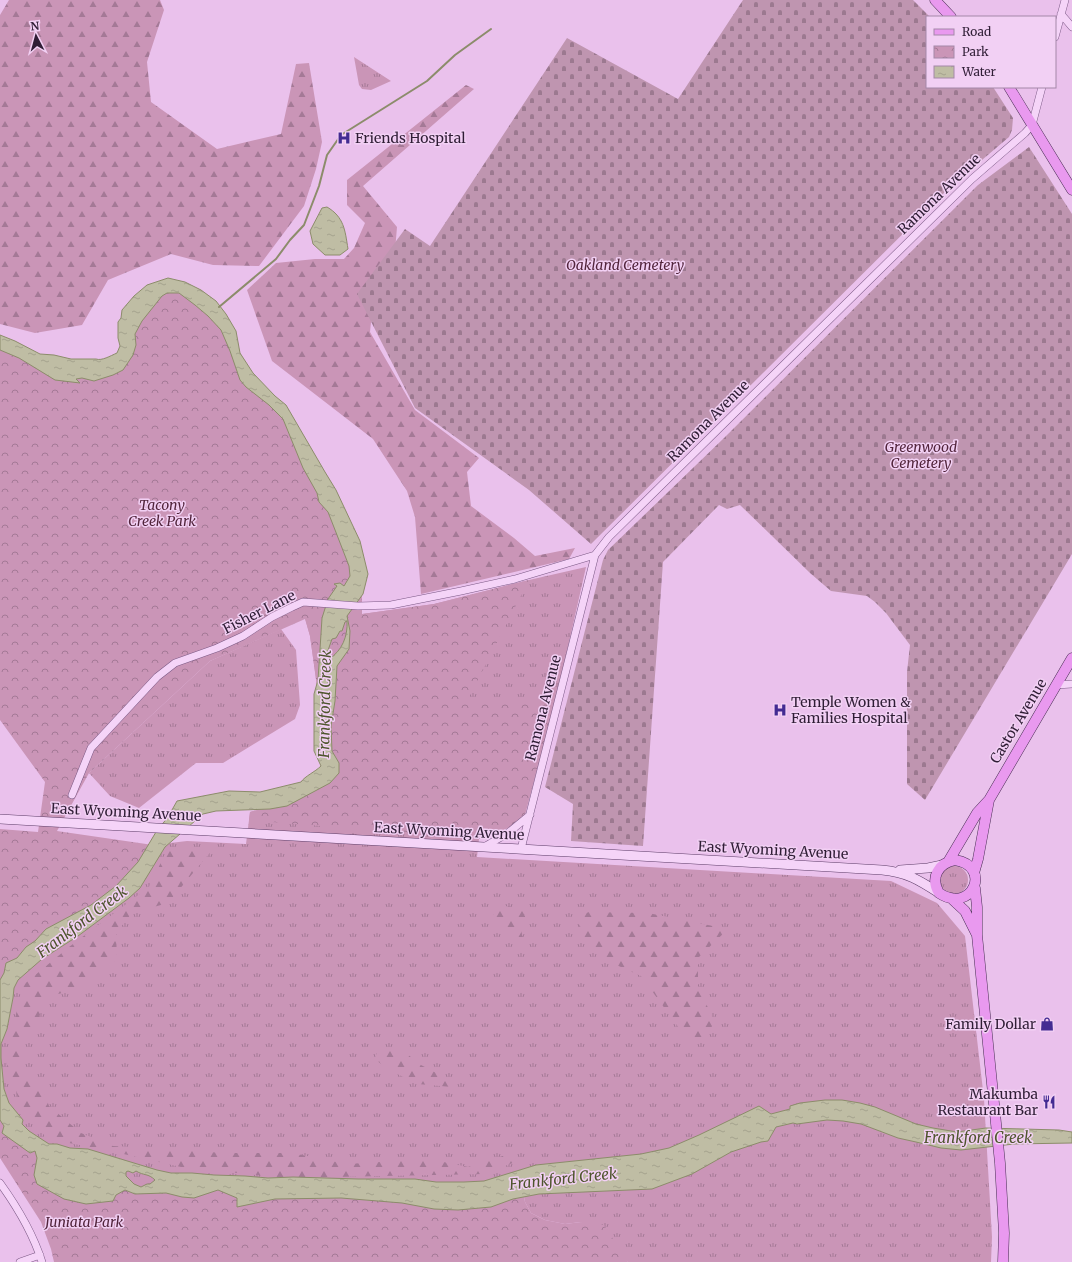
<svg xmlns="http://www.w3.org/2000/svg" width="1072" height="1262" viewBox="0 0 1072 1262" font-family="Merriweather,serif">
  <defs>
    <pattern id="grass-tufts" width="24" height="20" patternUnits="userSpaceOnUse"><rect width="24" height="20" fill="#ca95b7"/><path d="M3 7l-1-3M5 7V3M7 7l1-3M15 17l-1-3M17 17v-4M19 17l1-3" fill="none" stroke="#a47996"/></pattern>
    <pattern id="forest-firs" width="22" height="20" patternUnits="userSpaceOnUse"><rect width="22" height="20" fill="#ca95b7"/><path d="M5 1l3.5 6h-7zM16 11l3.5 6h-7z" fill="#a47996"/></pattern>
    <pattern id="cemetery-stones" width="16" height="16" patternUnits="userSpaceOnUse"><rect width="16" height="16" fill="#bf95b0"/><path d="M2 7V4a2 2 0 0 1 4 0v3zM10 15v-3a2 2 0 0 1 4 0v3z" fill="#9c7990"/></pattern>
    <pattern id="park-crowns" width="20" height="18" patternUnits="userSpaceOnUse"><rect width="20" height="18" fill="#ca95b7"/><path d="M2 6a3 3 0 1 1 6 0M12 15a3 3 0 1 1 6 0" fill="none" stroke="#a47996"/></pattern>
    <pattern id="water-ripples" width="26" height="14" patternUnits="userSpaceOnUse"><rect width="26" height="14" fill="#bfbda4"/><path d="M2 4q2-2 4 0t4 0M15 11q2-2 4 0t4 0" fill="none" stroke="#a4a28e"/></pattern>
  </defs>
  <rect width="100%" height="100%" fill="#eac1ec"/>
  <path fill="url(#grass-tufts)" d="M354 57 391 81 371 90 362 89 359 85Z
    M586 567 556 700 513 826 479 839 477 857 891 881 937 903 965 936 984 1099 992 1237 991 1262H628L581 1222 565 1224 545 1220 531 1213 525 1202 522 1186 142 1189 59 1175 0 1107V1022L9 991 41 951 153 845 187 841 246 844 250 812 279 804 328 765 310 636 305 618 362 614 434 604 529 580Z
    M281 629 296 650 300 705 295 719 223 763H196L139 808 110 796 89 773 210 661Z
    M940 880a14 14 0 1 1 28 0a14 14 0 1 1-28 0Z"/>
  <path fill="url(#forest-firs)" d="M9 0H160L164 10 147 62 151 102 217 149 281 134 296 64 309 63 322 142 316 169 304 206 259 266 213 265 171 254 108 280 82 325 35 333 0 324V15Z
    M466 85 474 89 363 186 397 227 394 263 374 293 370 332 415 410 479 458 467 472 471 506 514 538 535 556 575 548 569 559 421 594 415 517 407 491 373 439 272 361 247 290 276 263 315 259H344L354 248 365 223 347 205V180Z
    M213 849 168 903 132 913 116 933 117 959 81 988 43 998 37 1030 22 1044V1075L39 1078 49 1106 81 1133 113 1146 225 1153H292L347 1164 429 1159 468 1167 512 1153 515 1162 484 1174 284 1178 181 1167 106 1150 48 1139 23 1112 6 1062 22 986 69 947 149 887 167 850Z
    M495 905 522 908 526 919 520 924 522 935 530 953 514 943 493 916Z
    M589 912 648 913 728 929 698 958V986L715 1023 693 1047 641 976 603 959 581 937 578 916Z
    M378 1049 402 1050 421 1065 446 1078 452 1087 418 1084 387 1069 375 1059Z"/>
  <path fill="url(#cemetery-stones)" d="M743 0H913L930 17H927V87H993L1013 118 1012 130 1009 137 949 188 591 544 529 490 415 408 357 294 405 229 430 246 567 38 678 99Z
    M1029 147 1072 214V554L925 800 907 784V672L910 645 886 613 875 602 867 596 831 591 810 573 740 505 727 509 719 505 663 562 643 846 571 841 573 804 545 787 603 560 608 550 723 439 978 185Z"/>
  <path fill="url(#park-crowns)" d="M170 284 207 298 243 367 283 406 362 576V614L434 604 529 580 466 703 556 700 525 815 513 826 479 839 249 820 250 812 279 804 328 766 310 636 305 619 210 661 89 773 57 831 153 845 145 873 41 951 9 991 0 1022V829L38 832 45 782 0 720V343L55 364 127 359 140 297Z
    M0 1107 36 1151 142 1189 522 1186 525 1202 531 1213 545 1220 565 1224 581 1222 604 1225 628 1262H54L51 1249 41 1222 0 1158Z"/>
  <path fill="url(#water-ripples)" stroke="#8c8c6b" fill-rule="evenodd" d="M327 207C344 217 345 230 348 249L340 255H325L313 244 310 231 322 208Z
    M168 278 185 282 201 290 216 301 226 314 236 331 240 353 253 373 275 396 286 405 325 472 336 490 360 541 368 574 363 594 347 616 350 631 349 649 337 666 335 701 331 726 332 751 339 763V773L330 783 287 806 270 809 216 811 203 814 165 847 140 888 129 898 78 936 42 959 18 980 14 988 13 998 7 1029 1 1044V1058L4 1089 9 1103 23 1120 22 1124 29 1131 49 1144H57L70 1148 88 1149 157 1170 171 1173H192L214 1175 245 1176 268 1178 293 1177 358 1179H415L436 1182H464L484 1181 536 1165 641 1154 669 1148 699 1135 759 1106 771 1114 790 1109V1106L800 1103 825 1100H842L860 1103 875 1107 916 1124 933 1128 957 1132 986 1128 1059 1130 1072 1132V1143L1014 1144 961 1150 941 1148 916 1142 898 1138 861 1124 843 1121 827 1120 797 1124 793 1123 776 1127 768 1141 761 1142 731 1152 692 1174 652 1189 539 1194 513 1199 491 1207 458 1210 434 1209 402 1203 341 1198 275 1199 237 1207V1198L218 1190 194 1198 182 1197 166 1193 135 1194 125 1190 116 1195 113 1201 86 1204 64 1199 37 1184 34 1175 37 1158 35 1151 30 1153 2 1133 4 1126 0 1120V980L4 973 6 963 17 958 26 947 35 941 46 929 91 905 116 886 138 862 156 832 168 817 177 801 229 791 260 792 301 782C305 776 315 772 321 766L314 751V694L318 680 322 618 328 599 337 586 334 584 340 583 344 586 350 576 349 566 337 535 328 512 319 502 317 493 303 468 283 419 269 405 246 387 240 380 230 351 221 330 208 316 195 305 179 293H167L162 296 142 321 135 334 136 345 133 355 123 370 113 375 94 381 82 378 76 379 80 383 55 380 19 358 0 350V335L15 341 40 354 54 355 71 359H96C102 361 110 356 117 353L120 346 118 338V322L121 318 122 310 134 296 147 285ZM347 621C348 636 342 651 329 659L326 656 332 639 336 638 340 631H342L345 622ZM128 1171 133 1173 136 1171C144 1176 148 1173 155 1180L150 1184H147L141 1187 134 1184 126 1176V1172Z"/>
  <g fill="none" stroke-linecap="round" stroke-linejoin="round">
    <path stroke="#8c8c6b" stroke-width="2" d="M219 307 276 259 290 240 304 225 319 186 327 155 341 135 427 81 455 55 491 29"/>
    <g stroke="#7b5985" stroke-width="8">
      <path id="street" d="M1061 14 1072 27
        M1055 37 1065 0
        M1056 685 1072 684
        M72 795 91 748 157 677 175 663 217 648 243 636 272 617 292 607 303 602 358 606 391 605 461 591 515 579 595 555
        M484 847 508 833 530 815
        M521 849 595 555 609 537 972 179 1025 133 1032 125 1042 87
        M0 1183C18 1208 33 1233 42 1262
        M20 1262 40 1255"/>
    </g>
    <g stroke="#5c3c67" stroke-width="10">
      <path id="secondary" d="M0 819 882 870C906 872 919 880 939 893
        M900 870 928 868 942 865"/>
    </g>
    <g stroke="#482e53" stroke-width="11">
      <path id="primary" d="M935 0 951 17
        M1009 87 1072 190
        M955 860C993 866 972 915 939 893 930 878 938 863 955 860Z
        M948 862 977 813 989 800
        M974 873 978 859 989 800 1072 658
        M975 888 977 907V935L1000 1163 1004 1233 1003 1262
        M951 898 965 911 977 935"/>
    </g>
    <use href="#street" stroke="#f5d4f8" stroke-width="7"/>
    <use href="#secondary" stroke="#f5d4f8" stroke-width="9"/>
    <use href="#primary" stroke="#e999ef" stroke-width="10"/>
  </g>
  <defs>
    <g id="hospital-bare" transform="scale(1.08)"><path d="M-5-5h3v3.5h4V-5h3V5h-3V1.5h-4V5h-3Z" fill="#432b92" stroke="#f2d0f4" stroke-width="2.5" paint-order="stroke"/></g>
    <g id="shop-bare" transform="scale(1.08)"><path d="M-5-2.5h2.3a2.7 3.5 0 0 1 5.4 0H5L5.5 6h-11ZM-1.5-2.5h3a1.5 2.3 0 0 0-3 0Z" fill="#432b92" stroke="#f2d0f4" stroke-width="2.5" paint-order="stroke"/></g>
    <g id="restaurant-bare" transform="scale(1.08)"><path d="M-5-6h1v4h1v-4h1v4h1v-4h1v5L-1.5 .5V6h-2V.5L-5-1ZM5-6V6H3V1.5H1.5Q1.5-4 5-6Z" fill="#432b92" stroke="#f2d0f4" stroke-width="2.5" paint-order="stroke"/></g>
  </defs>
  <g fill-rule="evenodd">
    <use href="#hospital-bare" x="344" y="138"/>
    <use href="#hospital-bare" x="780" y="710"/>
    <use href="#shop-bare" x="1047" y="1024"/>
    <use href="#restaurant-bare" x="1049" y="1102"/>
  </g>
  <g text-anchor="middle" stroke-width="3" stroke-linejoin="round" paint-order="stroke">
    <g font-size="14" fill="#2f1d35" stroke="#f2d0f4" text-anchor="start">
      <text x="355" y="143">Friends Hospital</text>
      <text x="791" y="707">Temple Women &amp;<tspan x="791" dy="16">Families Hospital</tspan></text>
      <text x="1036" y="1029" text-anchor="end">Family Dollar</text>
      <text x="1038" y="1099" text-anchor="end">Makumba<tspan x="1038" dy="16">Restaurant Bar</tspan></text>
    </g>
    <g font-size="14" fill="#2f1d35" stroke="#f2d0f4">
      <text transform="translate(939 194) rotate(-44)" y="5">Ramona Avenue</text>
      <text transform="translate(708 421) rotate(-45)" y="5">Ramona Avenue</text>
      <text transform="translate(259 612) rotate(-27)" y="5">Fisher Lane</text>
      <text transform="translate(543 708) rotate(-76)" y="5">Ramona Avenue</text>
      <text transform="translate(1018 721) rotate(-59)" y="5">Castor Avenue</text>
      <text transform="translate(126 812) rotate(3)" y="5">East Wyoming Avenue</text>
      <text transform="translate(449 831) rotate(3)" y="5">East Wyoming Avenue</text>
      <text transform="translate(773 850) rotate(3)" y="5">East Wyoming Avenue</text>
    </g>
    <g font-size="14" font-style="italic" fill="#51243b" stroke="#f2d0f4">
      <text x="625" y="270">Oakland Cemetery</text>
      <text x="921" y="452">Greenwood<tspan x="921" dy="16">Cemetery</tspan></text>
      <text x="162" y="510">Tacony<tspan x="162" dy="16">Creek Park</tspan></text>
      <text x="84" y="1227">Juniata Park</text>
    </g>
    <g font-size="15" font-style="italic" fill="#4e552d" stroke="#f2d0f4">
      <text transform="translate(325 704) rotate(-89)" y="5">Frankford Creek</text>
      <text transform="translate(82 922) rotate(-37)" y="5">Frankford Creek</text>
      <text x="978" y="1143">Frankford Creek</text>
      <text transform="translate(563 1179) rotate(-6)" y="5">Frankford Creek</text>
    </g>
  </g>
  <rect x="926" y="16" width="130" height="72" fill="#f2d0f4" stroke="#a488a8"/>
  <rect x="934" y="29" width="20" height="6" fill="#e999ef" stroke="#a488a8"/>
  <text x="962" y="36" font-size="12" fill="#2f1d35">Road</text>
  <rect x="934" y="46" width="20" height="12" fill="url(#park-crowns)" stroke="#a488a8"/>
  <text x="962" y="56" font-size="12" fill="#2f1d35">Park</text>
  <rect x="934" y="66" width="20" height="12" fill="url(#water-ripples)" stroke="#a488a8"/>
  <text x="962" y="76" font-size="12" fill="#2f1d35">Water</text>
  <g transform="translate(36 36) rotate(354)" stroke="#f2d0f4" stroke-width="3" paint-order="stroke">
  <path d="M0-3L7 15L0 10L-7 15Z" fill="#2f1d35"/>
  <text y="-6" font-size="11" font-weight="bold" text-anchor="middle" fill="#2f1d35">N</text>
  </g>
</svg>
